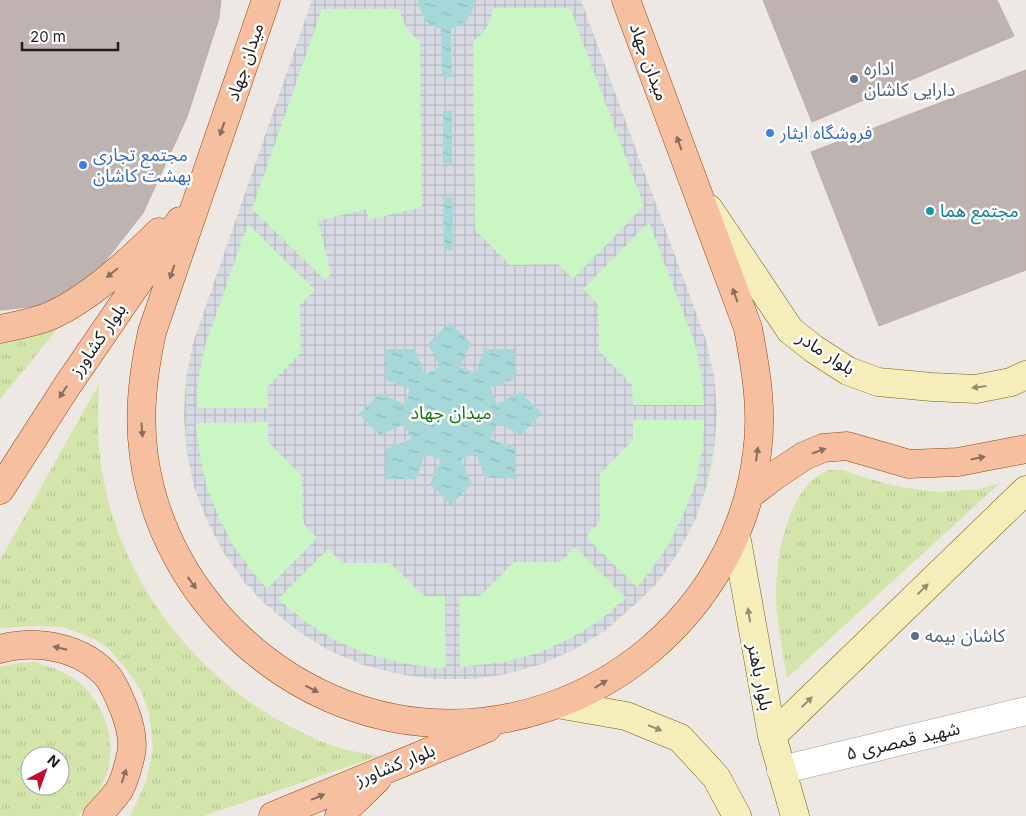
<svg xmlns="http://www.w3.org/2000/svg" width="1026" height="816" viewBox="0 0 1026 816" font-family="Inter,'Noto Sans Arabic',sans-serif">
  <defs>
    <pattern id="grass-tufts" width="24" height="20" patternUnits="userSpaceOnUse" patternTransform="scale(1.25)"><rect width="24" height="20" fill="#d4e5ac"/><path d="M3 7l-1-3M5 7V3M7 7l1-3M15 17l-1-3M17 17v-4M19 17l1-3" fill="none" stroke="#b6c494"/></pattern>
    <pattern id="plaza-grid" width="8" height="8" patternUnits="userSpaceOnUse" patternTransform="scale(1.25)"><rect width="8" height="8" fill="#d8dae3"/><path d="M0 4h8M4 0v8" fill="none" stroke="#b9bbc2"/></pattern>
    <pattern id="water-ripples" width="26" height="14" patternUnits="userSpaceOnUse" patternTransform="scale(1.25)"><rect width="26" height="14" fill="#a6d8d9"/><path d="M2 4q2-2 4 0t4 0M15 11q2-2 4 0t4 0" fill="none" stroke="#8eb9ba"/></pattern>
  </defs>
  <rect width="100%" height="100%" fill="#eee8e4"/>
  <path fill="url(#grass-tufts)" fill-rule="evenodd" d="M60 326 0 399V344L28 338Z
    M99 384C98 410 97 437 101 464 119 592 213 702 334 746 348 751 364 753 379 756L204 816H130L146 782 153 747 149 713 141 691 127 670 109 649 94 639 63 627 36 626 0 628V560Z
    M828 470H844L862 477 900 487 938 492 979 489 1000 483 787 678C784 657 779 635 777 614 773 572 782 510 812 480 817 476 823 473 828 470Z
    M35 662C50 667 65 671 77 681 110 707 122 756 98 792 92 801 84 808 78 816H0V667L18 663ZM30 756H60V786H30Z"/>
  <path fill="#c9f6c3" d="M312 0H581L706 340C714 376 719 411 715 448 707 510 676 569 629 610 612 625 594 640 573 650 452 710 310 675 232 564 195 511 176 442 186 377 188 366 191 355 193 343Z"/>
  <path fill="url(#plaza-grid)" fill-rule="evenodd" d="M312 0H418L441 29 442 77H452L451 29 457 27 474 0H581L706 340 714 376 717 412 714 449 707 484 696 518 679 551 659 581 640 600 606 630 575 649 542 664 507 674 471 679H435L399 674 363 665 330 651 299 632 264 603 245 583 224 553 207 521 194 487 187 452 184 415 186 379 193 343ZM493 8H570L644 206 573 279 558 264 510 265 475 230 473 41 483 33 490 21ZM322 9H399L403 21 410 33 420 41 422 207 369 220 366 209 318 221 331 274 325 280 252 209ZM649 222 695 344 702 378 704 405H633L632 385 599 351 598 304 583 289ZM248 224 315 290 300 305 301 353 267 387 268 408H197L198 381 205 346ZM471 343 459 367 476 374 515 379 490 388 497 404V423L490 439 515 448 485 478 476 453 461 460 430 484 441 460 425 454 386 449 411 439 404 424 380 393 404 404 410 388 415 349 424 374 440 367ZM633 420H704L703 447 696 481 684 513 669 544 649 573 637 587 586 537 600 522V474L633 440ZM268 422V442L302 476 303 523 317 538 267 589 255 575 234 547 218 516 206 484 199 450 196 423ZM575 547 626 598 599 621 569 639 538 653 505 662 460 667 459 596H480L514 562H561ZM328 549 343 563H390L424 596H445L446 667 435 668 401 663 367 654 335 640 306 622 278 599Z"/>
  <path fill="url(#water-ripples)" d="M418 0H474C473 15 466 25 451 29L452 77H442L441 29C427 26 419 14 418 0Z
    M452 110V164L443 163V111Z
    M443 197H453V250H444Z
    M449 322 471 343 460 367 476 373 484 349H514L515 379 490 388 497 404 520 392 542 413 521 435 497 423 490 439 515 448V478H485L476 453 461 460 472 484 451 505 430 484 441 460 425 454 416 479H386V449L411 439 404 424 380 435 359 414 380 393 404 404 410 388 385 380V349H415L425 374 440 367 428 344Z"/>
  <path fill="#beb3b0" stroke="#bfada7" d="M0 0H221L219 18 187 117 143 213 97 272 44 305 2 310H0Z
    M763 0H997L1014 36 812 122Z
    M1026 70V270L879 326 811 152Z"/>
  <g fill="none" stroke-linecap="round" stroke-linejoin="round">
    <g stroke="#9e9e9e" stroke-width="29">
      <path id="street" d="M781 770 1026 711"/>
    </g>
    <g stroke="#6d650b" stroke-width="29">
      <path id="secondary" d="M709 209 790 330 814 349 848 371 878 382 932 387 976 389 1011 382 1026 375
        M736 535 772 736 795 816
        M557 704 626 716 680 738 716 777 737 816
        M772 736 1026 490"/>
    </g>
    <g stroke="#8e4709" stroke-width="29">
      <path id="primary" d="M266 0 152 332C143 374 138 414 144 457 164 599 289 715 433 723 593 732 738 613 757 453 763 411 756 370 748 328L626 0
        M0 329C15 326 30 323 45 318 84 303 129 262 159 232
        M0 490 67 386 180 221
        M749 495 777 474 804 456 823 448 847 446 909 464 958 462 1026 449
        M0 649C38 639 83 647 109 678 115 687 120 699 124 709 129 722 134 740 131 754 129 763 124 782 119 790 113 799 104 808 97 816
        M273 816 487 728
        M339 816 377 779"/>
    </g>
    <use href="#street" stroke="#fff" stroke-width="28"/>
    <use href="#secondary" stroke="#f5edba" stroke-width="28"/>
    <use href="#primary" stroke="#f6c0a0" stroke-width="28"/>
  </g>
  <defs><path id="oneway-solid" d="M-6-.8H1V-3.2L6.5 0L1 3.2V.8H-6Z" transform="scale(1.25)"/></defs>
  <g fill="#8a6e5e">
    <use href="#oneway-solid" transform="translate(222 129) rotate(109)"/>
    <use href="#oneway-solid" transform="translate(679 143) rotate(-110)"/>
    <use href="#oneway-solid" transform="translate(172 272) rotate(109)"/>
    <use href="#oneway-solid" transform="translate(112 273) rotate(141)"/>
    <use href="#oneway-solid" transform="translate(735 295) rotate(-110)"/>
    <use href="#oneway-solid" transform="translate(63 392) rotate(123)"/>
    <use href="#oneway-solid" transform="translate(142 430) rotate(85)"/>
    <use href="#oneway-solid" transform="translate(819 451) rotate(-19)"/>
    <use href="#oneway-solid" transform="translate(757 454) rotate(-82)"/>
    <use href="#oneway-solid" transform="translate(978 458) rotate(-11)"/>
    <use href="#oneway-solid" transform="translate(192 583) rotate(54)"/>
    <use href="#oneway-solid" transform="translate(60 648) rotate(-167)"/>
    <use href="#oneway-solid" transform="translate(601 684) rotate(-31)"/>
    <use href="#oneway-solid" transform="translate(312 689) rotate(27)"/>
    <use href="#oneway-solid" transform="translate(124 776) rotate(-72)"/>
    <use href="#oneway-solid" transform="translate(318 797) rotate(-23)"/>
  </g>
  <g fill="#948f73">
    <use href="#oneway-solid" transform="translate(979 387) rotate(173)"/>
    <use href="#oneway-solid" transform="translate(923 589) rotate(-44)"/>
    <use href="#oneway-solid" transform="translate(749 615) rotate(-99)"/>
    <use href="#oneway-solid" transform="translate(807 702) rotate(-44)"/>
    <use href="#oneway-solid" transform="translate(655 728) rotate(22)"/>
  </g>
  <g fill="#5c6f8a" stroke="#fff" stroke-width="2">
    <circle cx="854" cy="79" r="5"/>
    <circle cx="915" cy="636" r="5"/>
  </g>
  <g fill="#3f7fe0" stroke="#fff" stroke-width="2">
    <circle cx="770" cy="133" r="5"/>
    <circle cx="83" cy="165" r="5"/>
  </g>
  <circle fill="#0f9aa8" stroke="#fff" stroke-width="2" cx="930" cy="211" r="5"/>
  <g text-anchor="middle" stroke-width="5" stroke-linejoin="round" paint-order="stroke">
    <g font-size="18" fill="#1d1d1d" stroke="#fff">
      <text transform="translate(245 62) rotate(-71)" y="6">میدان جهاد</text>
      <text transform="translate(649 62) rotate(70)" y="6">میدان جهاد</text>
      <text transform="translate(98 340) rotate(-55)" y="6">بلوار کشاورز</text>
      <text transform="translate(826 353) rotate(33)" y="6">بلوار مادر</text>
      <text transform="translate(760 677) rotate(79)" y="6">بلوار باهنر</text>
      <text transform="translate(903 741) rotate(-13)" y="6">شهید قمصری ۵</text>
      <text transform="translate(395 765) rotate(-22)" y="6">بلوار کشاورز</text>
    </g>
    <g font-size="18" fill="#4e5e75" stroke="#fff" text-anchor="start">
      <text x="864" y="75">اداره<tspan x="864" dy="21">دارایی کاشان</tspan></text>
      <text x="925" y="642">کاشان بیمه</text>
    </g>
    <g font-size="18" fill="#366cbe" stroke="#fff" text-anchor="start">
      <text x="780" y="139">فروشگاه ایثار</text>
      <text x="93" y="161">مجتمع تجاری<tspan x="93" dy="21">بهشت کاشان</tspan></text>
    </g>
    <g font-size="18" fill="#0d838f" stroke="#fff" text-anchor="start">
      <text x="940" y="217">مجتمع هما</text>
    </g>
    <g font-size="18" fill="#1d7512" stroke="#fff">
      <text x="451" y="419">میدان جهاد</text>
    </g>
  </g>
  <g transform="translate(45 771) rotate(41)"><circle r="24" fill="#ffffff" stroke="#a5a5a5"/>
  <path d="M0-4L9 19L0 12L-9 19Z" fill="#bf0c2f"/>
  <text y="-8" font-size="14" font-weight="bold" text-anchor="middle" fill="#1d1d1d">N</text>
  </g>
  <path d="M22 42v8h96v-8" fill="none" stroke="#1d1d1d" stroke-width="2.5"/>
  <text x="30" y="42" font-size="15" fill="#1d1d1d" stroke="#ffffff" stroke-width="4" paint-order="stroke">20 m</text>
</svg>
